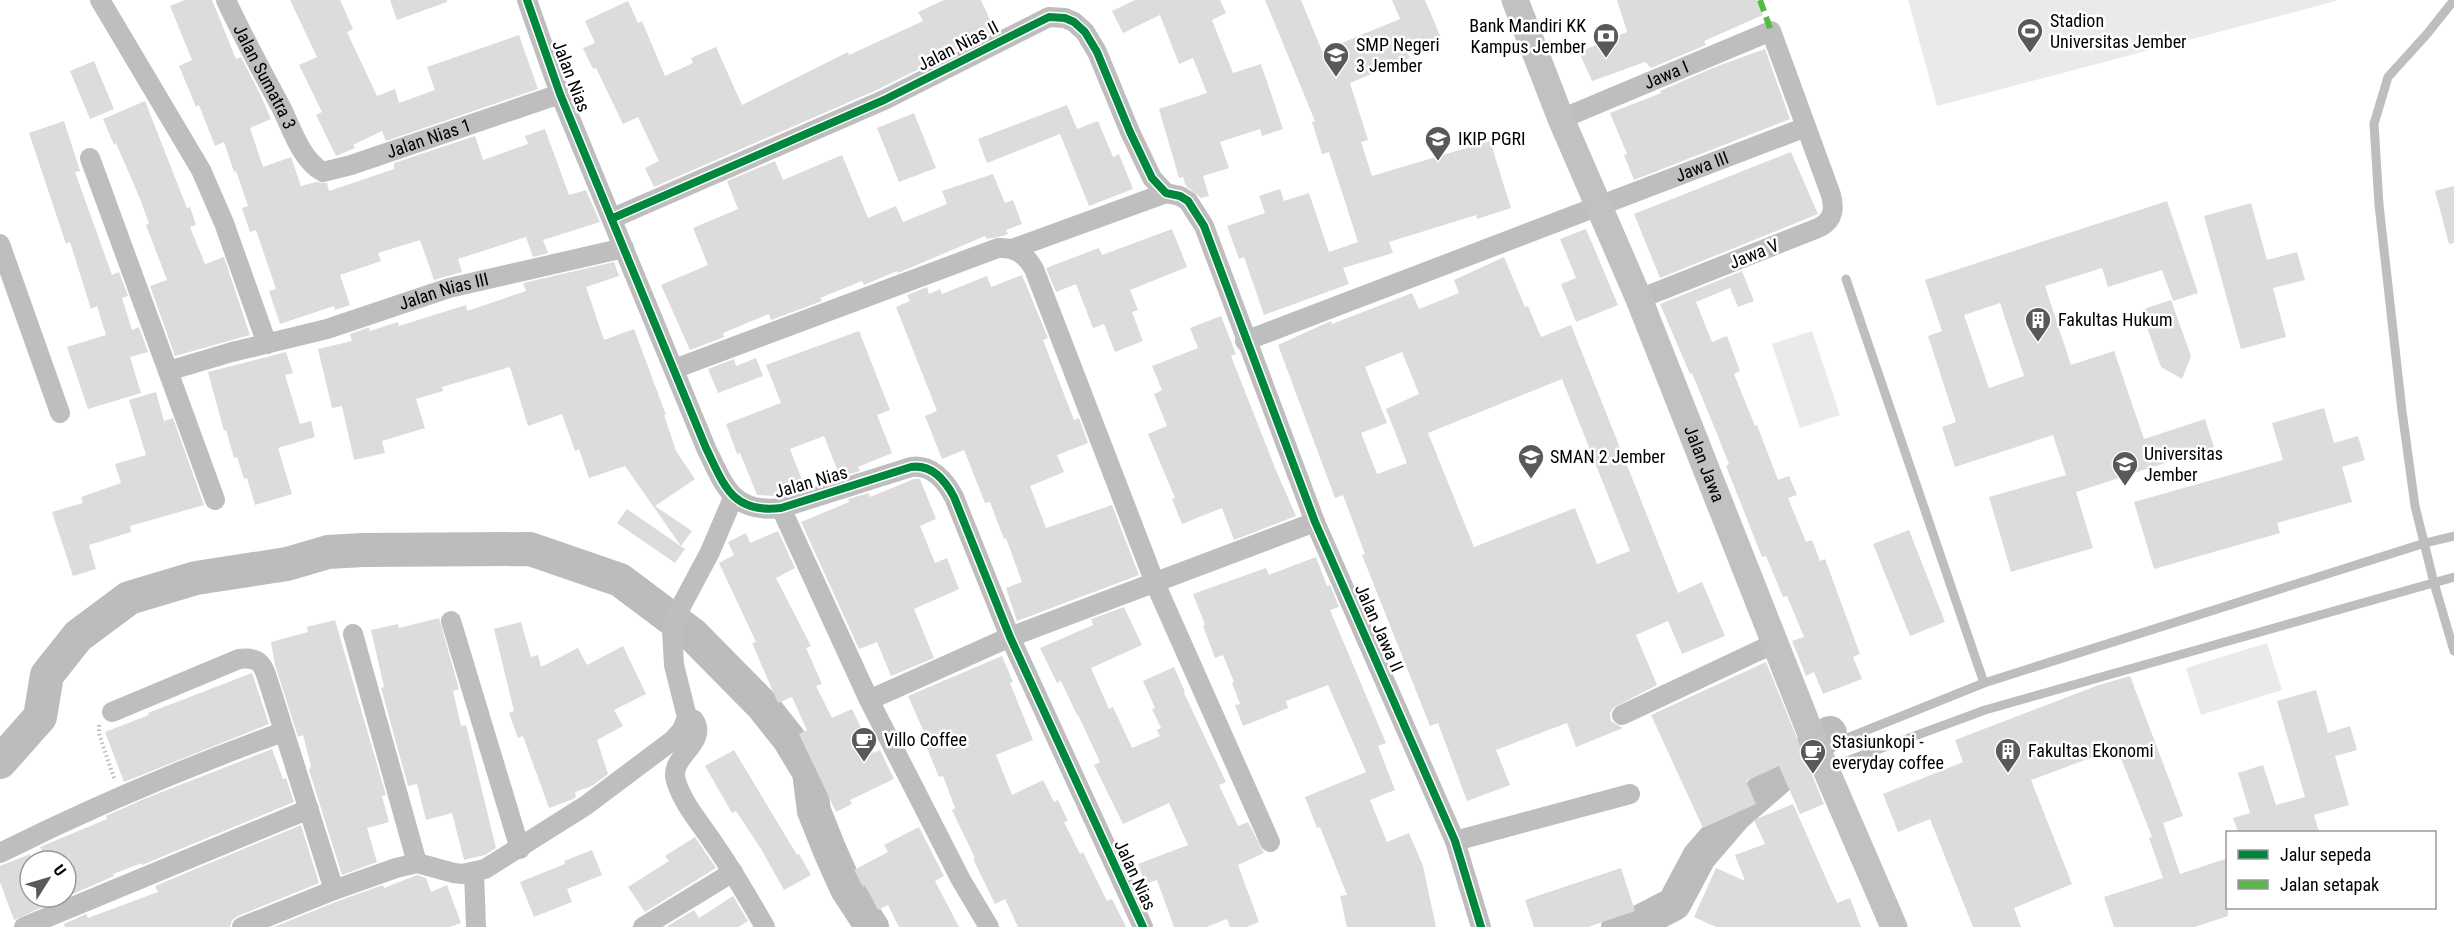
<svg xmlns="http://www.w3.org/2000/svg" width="2454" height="927" viewBox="0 0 2454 927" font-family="'Roboto Condensed',sans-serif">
  <rect width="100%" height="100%" fill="#fff"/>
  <path fill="#eaeaea" d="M1908 0H2335L2336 1 1937 106Z
    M1812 331 1840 415 1800 428 1772 344Z
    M2267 643 2282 690 2201 715 2186 668Z"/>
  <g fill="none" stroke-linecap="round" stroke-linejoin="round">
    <path stroke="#bcbcbc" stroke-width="34" d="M0 762 40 717 47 675 78 636 129 598 196 578 287 564 328 552 363 550 530 549 620 580 692 634 762 705 789 739 809 772 814 811 830 851 847 889 872 927
      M1618 927 1639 922 1674 904 1699 857 1736 814 1830 733"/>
  </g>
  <path fill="#dcdcdc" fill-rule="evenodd" d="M185 0H212L236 59 241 57 260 94 271 119 250 128 263 167 291 157 301 186 316 182 327 183 329 191 394 169V163L475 136 483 160 528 144 525 136 545 129 569 195 586 190 600 222 543 240 548 253 533 257 526 237 458 259 462 272 434 280 420 240 378 253 381 261 340 275 350 305 335 310 334 306 280 324 269 291 276 289 256 230 250 232 242 208 248 206 236 171 234 172 224 142 215 146 199 105 196 107 179 66 192 60 170 6Z
    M290 0H340L353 29 347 32 377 96 395 89 399 103 435 90 427 67 519 35 538 89 386 141 382 131 353 145 355 148 336 156 316 115 322 112 299 65 317 57Z
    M390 0H447V2L397 20Z
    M944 0H981L995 31 879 89 654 187 645 168 659 161 638 117 623 124 596 68 593 69 583 48 595 43 585 21 628 1 638 23 642 21 665 76 693 63 691 58 716 47 742 105 848 52 849 55 923 21 918 12Z
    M1135 0H1220L1226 13 1212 20 1233 73 1261 64 1283 129 1262 136 1260 129 1220 142 1229 168 1203 176 1209 196 1201 198 1186 186 1183 177 1179 178 1159 109 1207 93 1193 58 1179 64 1160 15 1123 33 1112 11Z
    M1265 0H1301L1322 51 1400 19 1392 0H1425L1441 38 1407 52 1410 58 1350 83 1368 140 1361 142 1372 176 1490 141 1511 208 1477 219 1476 215 1389 242 1393 253 1343 268 1349 284 1264 315 1244 257 1239 259 1227 226 1265 213 1259 196 1280 189 1284 201 1309 193 1329 252 1358 242 1329 152 1322 154 1312 122 1315 121Z
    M1617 0H1757L1763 15 1704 41 1706 45 1651 68 1645 62 1592 81 1579 52 1627 32Z
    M1765 49 1790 119 1634 180 1624 155 1627 154 1610 113 1661 93 1660 91 1715 67Z
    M94 61 114 109 90 119 70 71Z
    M145 101 187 208 190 207 196 225 190 227 205 264 224 257 250 335 175 356 150 286 167 280 146 225 149 224 141 201 116 143 114 145 103 119Z
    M1067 105 1077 129 1098 121 1113 157 1119 154 1133 189 1089 206 1060 134 987 163 978 139Z
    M914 113 936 168 899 182 877 128Z
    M64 121 80 171 75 172 112 275 119 272 128 296 122 298 132 330 139 327 148 352 130 357 141 393 88 409 67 347 106 335 97 306 91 309 70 242 66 244 29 133Z
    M1791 152 1818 214 1660 278 1634 214Z
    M842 155 868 218 896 206 903 222 947 204 942 191 993 174 1005 203 1013 200 1022 224 1006 230 1008 234 1003 236 987 239 985 236 898 273 897 271 864 285 862 281 820 298 822 301 771 320 769 314 723 333 724 337 690 350 661 285 708 265 693 228 738 209 727 181 775 161 783 180Z
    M2454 186V243L2449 244 2435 191Z
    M2167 201 2198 293 2173 301 2162 270 2108 287 2102 268 2045 286 2071 365 2114 351 2144 439 2205 419 2214 447 2076 492 2093 548 2011 572 1989 497 2066 475 2053 435 1955 467 1942 427 1956 422 1928 336 1942 331 1925 280ZM2000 303 2024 376 1989 388 1964 315Z
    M2251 203 2267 260 2297 252 2305 280 2273 288 2286 337 2241 349 2204 216Z
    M1172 229 1187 267 1130 290 1138 310 1132 312 1143 341 1115 352 1104 324 1093 328 1076 284 1056 292 1046 268 1099 248 1102 255Z
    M1586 229 1618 305 1576 322 1561 284 1576 278 1560 239Z
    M1504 257 1525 307 1528 306 1541 337 1571 325 1678 593 1702 582 1725 636 1682 654 1668 621 1636 635 1657 685 1613 708 1610 713 1611 721 1623 728 1576 747 1567 723 1496 750 1510 785 1467 801 1438 723 1430 726 1362 555 1365 554 1343 495 1335 498 1278 345 1331 321 1332 324 1412 293 1419 309 1459 293 1454 280ZM1402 352 1419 394 1386 409 1407 463 1377 474 1361 433 1387 423 1365 367ZM1562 379 1630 551 1597 564 1575 508 1474 547 1428 433Z
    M614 262 619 276 586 287 604 340 634 329 666 415H664L676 451 695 479 655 506 692 531 681 546 625 466 589 478 579 449 575 451 562 414 528 426 510 367 442 387 443 391 416 399 425 428 382 441 385 453 354 460 342 406 332 408 318 349 352 341 350 334 367 328H369L370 331 398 322 399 326 466 305 467 311 526 291 523 283Z
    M1742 271 1754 301 1738 307 1730 288 1696 302 1712 342 1727 336 1740 371 1734 374 1755 426 1757 425 1778 480 1789 476 1797 495 1788 498 1806 542 1812 540 1820 561 1825 559 1860 654 1853 657 1862 679 1823 694 1814 672 1806 676 1792 641 1804 637 1787 596 1783 597 1766 556 1762 557 1726 466 1729 464 1717 434 1692 373 1690 374 1660 304Z
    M1022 275 1048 338 1043 340 1074 420 1079 418 1088 443 1057 455 1064 472 1030 486 1046 528 1112 505 1139 575 1017 621 1006 588 1022 582 1006 538 1004 539 990 502 985 503 964 450 942 459 925 416 937 411 896 307 910 301 907 295 927 287 929 294 940 289 942 294 987 276 991 287Z
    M2171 300 2191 356 2182 379 2161 367 2141 310Z
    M1221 316 1236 354 1231 356 1275 468 1296 516 1234 540 1222 508 1182 524 1172 499 1175 498 1148 434 1167 426 1154 394 1162 390 1152 366 1198 348 1190 328Z
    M859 331 890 410 877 415 892 453 858 467 860 471 840 477 824 436 790 449 804 485 776 496 757 495 740 453 737 454 726 424 781 403 766 365Z
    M286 352 293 373 285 375 300 424 311 421 315 437 278 448 292 494 255 505 247 478 244 479 237 457 234 458 226 430 224 431 208 372Z
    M756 358 763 376 718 393 708 369 734 359 736 366Z
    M156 392 164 421 173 418 204 505 130 526 131 532 89 545 96 569 73 576 52 512 83 503 81 497 121 483 115 464 146 455 129 400Z
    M2324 408 2334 443 2358 436 2365 460 2342 467 2352 502 2277 523 2280 533 2154 569 2134 502 2283 460 2272 423Z
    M914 479H920L936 519 920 526 935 563 947 558 959 589 914 609 934 658 891 676 877 642 859 649 801 522 849 502 848 499 869 493 870 497Z
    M627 509 685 549 675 563 617 523Z
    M1909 530 1945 622 1910 636 1873 544Z
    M778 531 795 568 776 578 811 646 806 648 822 684 816 686 832 718 852 709 873 753 880 750 894 779 850 800 852 804 836 812 799 734 807 730 792 697 778 703 752 643 756 642 719 563 734 555 728 542 746 533 750 543Z
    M1316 557 1327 586 1330 585 1339 607 1330 610 1386 743 1378 746 1395 790 1370 800 1387 842 1409 833 1423 866 1436 927H1347L1340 896 1347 895 1320 827 1317 828 1305 797 1366 772 1328 685 1286 701 1288 708 1243 726 1235 705 1240 704 1232 683 1234 682 1223 655 1215 658 1203 626 1205 625 1193 594 1266 568 1269 575Z
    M1124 607 1142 645 1091 668 1109 709 1113 707 1132 748 1160 736 1157 730 1161 728 1152 709 1155 708 1143 681 1174 667 1185 692 1184 693 1226 782 1219 785 1238 826 1248 822 1264 853 1238 865 1259 922 1246 927H1230L1227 919 1206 927H1174L1157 880 1145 884 1138 864 1188 845 1169 803 1123 824 1094 765 1100 762 1078 715H1077L1061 681 1057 683 1040 648 1093 625 1091 619Z
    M439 618 459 689 453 691 461 726 466 725 496 848 485 855 464 860 452 813 426 820 417 784 408 786 381 688 384 687 371 630 398 624 399 628Z
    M335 620 386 795 382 796 389 822 367 828 377 862 342 875 309 770 311 766 303 735 298 737 275 665 271 642 308 632 307 627Z
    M521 622 531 657 538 655 541 667 578 648 587 665 623 646 646 694 614 710 623 726 597 740 608 774 592 786 575 792 576 797 573 799 549 808 523 736 518 738 509 713 514 711 494 629Z
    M1002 656 1013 682 1010 683 1033 740 996 755 1012 795 1043 780 1054 802 1058 800 1068 821 1064 822 1080 854 1083 852 1107 901 1112 899 1126 927H1018L1005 899 995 904 973 859 975 858 952 810 955 808 943 776 939 777 927 748 930 746 908 696Z
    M1766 662 1824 804 1800 814 1779 766 1746 781 1756 804 1703 828 1651 715Z
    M252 673 269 724 124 782 105 732 149 715 148 713Z
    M2130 676 2183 816 2163 823 2180 874 2228 858V916L2195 927H2114L2104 897 2163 878 2149 838 2152 837 2117 748 2031 780 2072 884 2014 908 2021 927H1973L1930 819 1898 832 1883 794 1963 762 1955 740 2099 685Z
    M2316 690 2328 733 2350 726 2357 750 2335 756 2349 805 2314 815 2319 832H2238L2233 818 2250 813 2238 773 2263 765 2276 805 2305 797 2277 701Z
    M272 749 283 779 286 778 294 802 142 865V863L113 874 114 876 66 897V861H46L40 847 107 819 106 816 144 799Z
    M734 750 797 855 799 854 811 875 784 890 761 849 736 811 732 813 705 766Z
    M1793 804 1837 903 1850 898 1861 927H1716L1694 917 1716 868 1745 881 1735 855 1765 844 1754 820Z
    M301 825 319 883 238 916 232 920 230 927H65L64 924 86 914 88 918 158 892 155 886Z
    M919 827 944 876 935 881 959 927H899L888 905 878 910 865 885 863 887 854 870 888 852 884 845Z
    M695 837 716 868 645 912 628 887 669 861 665 856Z
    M592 850 602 875 567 889 572 902 534 917 520 882 565 864 564 861Z
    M30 854V897H65L14 920 0 882V866Z
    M1621 868 1635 911 1588 927H1534L1525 900Z
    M417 875 426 878 431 892 447 885 461 923 450 927H274L338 901 383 885 384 888Z
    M733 896 748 921 738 927H666L694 910 699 918Z"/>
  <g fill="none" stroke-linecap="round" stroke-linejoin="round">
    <path stroke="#b8b8b8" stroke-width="4" stroke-dasharray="1.5 3" stroke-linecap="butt" d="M99 725V734L115 781"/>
    <path stroke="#bebebe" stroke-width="9" d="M2454 0 2427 34 2388 77 2374 124 2379 205 2402 411 2415 506 2434 583 2454 651
      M1846 279 1984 683
      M1820 749 1984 683 2425 543 2454 536
      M1828 768 1985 710 2454 577"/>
    <g stroke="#bebebe" stroke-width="20">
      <path d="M100 0 201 170 224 223 267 344"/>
      <path id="s1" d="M226 0C243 37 262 72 281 107 292 129 301 160 323 172L351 165 560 94"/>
      <path d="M527 0 560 94 706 448C724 485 732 514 781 508L911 467C931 464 945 480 954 497L1010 637 1143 927"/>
      <path id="s2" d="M1561 119 1771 31 1831 195C1835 210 1833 221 1818 228L1639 299"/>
      <path id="s3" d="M90 158 168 371 232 352 327 329 449 288 624 248"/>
      <path d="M613 218 884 100 1049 17 1065 18 1074 22 1085 32 1097 52 1130 132 1152 178 1166 193 1180 196 1188 201 1204 226 1315 522 1455 841 1481 927"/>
      <path d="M0 244 60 413"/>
      <path d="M1012 249 1166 193"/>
      <path id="s4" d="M1245 341 1806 127"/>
      <path d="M674 369 998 248C1016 247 1025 254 1034 269L1155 583 1270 842"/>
      <path d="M168 371 215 500"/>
      <path d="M781 508 869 700 961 880 989 927"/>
      <path d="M451 621 520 849"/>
      <path d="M353 634 417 863"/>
      <path d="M869 700 1010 637 1315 522"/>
      <path d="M112 712 239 659C264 656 264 669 271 690L334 890"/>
      <path d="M1622 715 1775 643"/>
      <path d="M687 717 694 720C709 744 668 756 676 781 683 804 701 824 714 844 733 871 749 899 765 927"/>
      <path d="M1455 841 1630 794"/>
      <path d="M0 853C92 807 186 767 283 732"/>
      <path d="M474 872 476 927"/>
      <path d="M24 927 309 809"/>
      <path d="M242 927 334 890 396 868 417 863 454 873 462 874 485 869 585 806 673 740 682 730 687 717 674 665 672 630 678 612 710 552 733 498"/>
      <path d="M643 927 733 872"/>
    </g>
    <path stroke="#c1c1c1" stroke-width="27" id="s5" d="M1515 0 1561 119 1639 299 1814 742 1894 927"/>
    <path stroke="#58b947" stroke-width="6" stroke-dasharray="12 6" stroke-linecap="butt" d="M1760 0 1771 31"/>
    <g stroke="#fff" stroke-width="11">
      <path id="cycleway" d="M527 0 560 94 706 448C724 485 732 514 781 508L911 467C931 464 945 480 954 497L1010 637 1143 927
        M613 218 884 100 1049 17 1065 18 1074 22 1085 32 1097 52 1130 132 1152 178 1166 193 1180 196 1188 201 1204 226 1315 522 1455 841 1481 927"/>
    </g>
    <use href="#cycleway" stroke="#00873e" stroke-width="8"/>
  </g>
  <defs>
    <g id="stadium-pin" transform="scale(1.35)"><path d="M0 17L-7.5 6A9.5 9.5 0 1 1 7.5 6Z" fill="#595959" stroke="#fff"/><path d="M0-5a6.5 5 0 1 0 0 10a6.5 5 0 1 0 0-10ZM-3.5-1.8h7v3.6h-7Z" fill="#fff"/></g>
    <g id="bank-pin" transform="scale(1.35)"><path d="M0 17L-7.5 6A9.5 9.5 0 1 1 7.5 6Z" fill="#595959" stroke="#fff"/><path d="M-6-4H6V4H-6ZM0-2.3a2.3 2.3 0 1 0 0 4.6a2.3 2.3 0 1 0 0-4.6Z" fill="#fff"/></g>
    <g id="school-pin" transform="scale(1.35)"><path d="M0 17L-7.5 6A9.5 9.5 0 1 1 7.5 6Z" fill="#595959" stroke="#fff"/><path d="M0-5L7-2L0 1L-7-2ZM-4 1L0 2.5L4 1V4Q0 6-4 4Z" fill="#fff"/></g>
    <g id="building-pin" transform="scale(1.35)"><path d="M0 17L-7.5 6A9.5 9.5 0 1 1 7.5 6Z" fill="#595959" stroke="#fff"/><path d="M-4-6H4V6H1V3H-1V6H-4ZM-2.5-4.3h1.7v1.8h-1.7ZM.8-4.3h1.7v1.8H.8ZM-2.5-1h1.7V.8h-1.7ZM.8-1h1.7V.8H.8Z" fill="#fff"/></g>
    <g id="university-pin" transform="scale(1.35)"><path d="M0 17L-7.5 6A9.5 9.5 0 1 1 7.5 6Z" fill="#595959" stroke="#fff"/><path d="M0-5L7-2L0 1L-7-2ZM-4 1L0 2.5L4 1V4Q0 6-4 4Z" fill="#fff"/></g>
    <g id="cafe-pin" transform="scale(1.35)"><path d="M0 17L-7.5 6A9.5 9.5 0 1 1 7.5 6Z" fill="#595959" stroke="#fff"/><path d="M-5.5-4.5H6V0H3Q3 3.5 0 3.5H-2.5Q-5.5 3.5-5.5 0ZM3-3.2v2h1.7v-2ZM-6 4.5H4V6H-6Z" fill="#fff"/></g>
  </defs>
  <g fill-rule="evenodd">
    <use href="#stadium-pin" x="2030" y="31"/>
    <use href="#bank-pin" x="1606" y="36"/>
    <use href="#school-pin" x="1336" y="55"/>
    <use href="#school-pin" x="1438" y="139"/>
    <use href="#building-pin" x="2038" y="320"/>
    <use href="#school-pin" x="1531" y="457"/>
    <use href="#university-pin" x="2125" y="464"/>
    <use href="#cafe-pin" x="864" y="740"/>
    <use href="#building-pin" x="2008" y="751"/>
    <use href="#cafe-pin" x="1813" y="752"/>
  </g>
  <g text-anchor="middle" stroke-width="5" stroke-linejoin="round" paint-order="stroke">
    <g font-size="18" fill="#000" stroke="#fff" text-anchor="start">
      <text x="2050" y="27">Stadion<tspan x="2050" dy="21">Universitas Jember</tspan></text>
      <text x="1586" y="32" text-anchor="end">Bank Mandiri KK<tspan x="1586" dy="21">Kampus Jember</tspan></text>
      <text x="1356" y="51">SMP Negeri<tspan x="1356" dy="21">3 Jember</tspan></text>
      <text x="1458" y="145">IKIP PGRI</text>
      <text x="2058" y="326">Fakultas Hukum</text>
      <text x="2144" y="460">Universitas<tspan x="2144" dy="21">Jember</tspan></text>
      <text x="1550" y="463">SMAN 2 Jember</text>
      <text x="884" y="746">Villo Coffee</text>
      <text x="1832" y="748">Stasiunkopi -<tspan x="1832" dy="21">everyday coffee</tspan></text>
      <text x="2028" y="757">Fakultas Ekonomi</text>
    </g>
    <g font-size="18" fill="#000" stroke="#fff">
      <text transform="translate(958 46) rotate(-27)" y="6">Jalan Nias II</text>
      <text dy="6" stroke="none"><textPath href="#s2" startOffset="114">Jawa I</textPath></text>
      <text transform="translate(571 76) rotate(69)" y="6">Jalan Nias</text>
      <text dy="6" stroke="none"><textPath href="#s1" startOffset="86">Jalan Sumatra 3</textPath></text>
      <text dy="6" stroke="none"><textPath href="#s1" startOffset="310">Jalan Nias 1</textPath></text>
      <text dy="6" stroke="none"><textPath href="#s4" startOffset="489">Jawa III</textPath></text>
      <text transform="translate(1754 254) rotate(-22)" y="6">Jawa V</text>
      <text dy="6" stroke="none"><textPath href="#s3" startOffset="514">Jalan Nias III</textPath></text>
      <text dy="6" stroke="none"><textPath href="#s5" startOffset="501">Jalan Jawa</textPath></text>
      <text transform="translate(811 482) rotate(-16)" y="6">Jalan Nias</text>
      <text transform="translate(1379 628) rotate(66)" y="6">Jalan Jawa II</text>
      <text transform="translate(1135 875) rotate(65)" y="6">Jalan Nias</text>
    </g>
  </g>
  <rect x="2226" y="831" width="210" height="78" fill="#ffffff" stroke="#999999" stroke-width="1.5"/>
  <rect x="2238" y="850" width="30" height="9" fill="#00873e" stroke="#999999" stroke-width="1.5"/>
  <text x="2280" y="861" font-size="18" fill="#000000">Jalur sepeda</text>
  <rect x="2238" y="880" width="30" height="9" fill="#58b947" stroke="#999999" stroke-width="1.5"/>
  <text x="2280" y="891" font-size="18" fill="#000000">Jalan setapak</text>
  <g transform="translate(48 879) rotate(53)"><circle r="28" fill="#ffffff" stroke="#999999" stroke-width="1.5"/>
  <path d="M0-4.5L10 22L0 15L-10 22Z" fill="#595959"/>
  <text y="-9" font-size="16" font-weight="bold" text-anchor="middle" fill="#000000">U</text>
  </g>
</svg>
